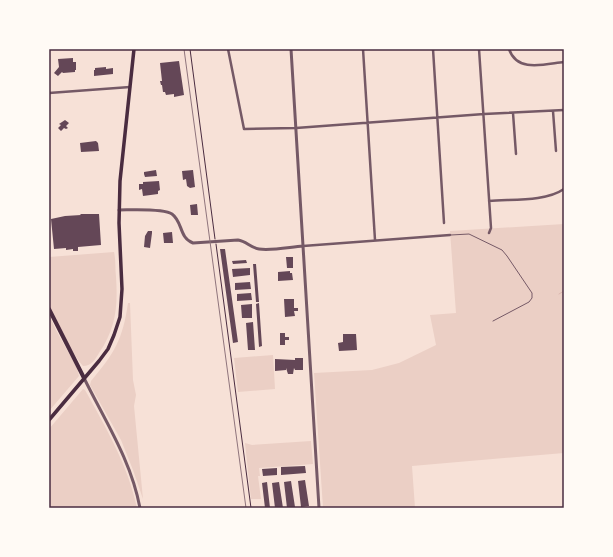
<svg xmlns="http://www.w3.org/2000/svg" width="613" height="557" viewBox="0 0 613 557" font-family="'IBM Plex Sans',sans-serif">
  <rect width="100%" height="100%" fill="#f7e1d7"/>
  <path fill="#ebcfc5" d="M564 224V453L412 466 415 508H323L314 373 372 370 399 363 436 345 430 315 456 313 450 231Z
    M114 252C116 260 115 269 116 277 118 306 116 328 99 353 95 360 91 366 83 366 75 358 51 315 49 304 47 292 49 270 49 257Z
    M128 303H130L133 380 136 395 134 406 143 499 133 470 121 440 90 385 91 381C114 354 123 339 128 303Z
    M49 315 56 330 77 368 79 376 49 411Z
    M273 355 275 389 238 392 234 358Z
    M83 389 85 390C106 428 128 465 137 508H49V429Z
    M311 441 313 464 259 468 260 476H258L261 499H251L245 443 252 445Z"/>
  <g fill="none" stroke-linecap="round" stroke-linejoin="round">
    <path stroke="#dcb8b0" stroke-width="1" d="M559 294 564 291"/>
  </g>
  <path fill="#644757" d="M73 58V62H76V70H75V72L63 73 62 72 58 76 54 73 59 67 58 59Z
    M179 61 184 95 174 97V94L166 95 165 92H163L162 85H161L160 81H162L160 63Z
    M106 67V69L113 68V74L94 76V70H95V68Z
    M65 120 69 123 66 126 68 128 66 129 64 128 61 131 58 128 61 125 59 124Z
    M96 141 98 143 99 151 81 152 80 143Z
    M156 170 157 176 145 177 144 174V172Z
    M193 170 195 187 190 188 187 186 186 179 183 180 182 171Z
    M159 181 160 190 158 191V194L143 196 142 189 139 190V184H143V182Z
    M197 204 198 215H191L190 205Z
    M80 214H99L101 245 78 247V251H73V249L66 250V248L54 249 51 219 65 216 81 215Z
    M148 231H152V233L150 248 144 247 145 236Z
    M172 232 173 243H164L163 233Z
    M220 249H225L238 342 233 343Z
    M286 257H293V268H287Z
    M246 260 247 263 233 264 232 261Z
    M253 264H256L259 302H256Z
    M250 268V275L233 277 232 269Z
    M290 271V273H292L293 280 278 281V272Z
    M250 282 251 289 235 290V283Z
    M251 293 252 300 237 301V294Z
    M284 299H294V308H298V311H294L295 316 285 317Z
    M259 303 262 346 259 347 256 304Z
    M252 304V318H242L241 305Z
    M253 322 255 350H248L246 323Z
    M280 333H285V337H289V340H285V345H280Z
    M343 334H356L357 350 339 351 338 343 343 342Z
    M295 358H303V370H295L294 368 293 374H288L286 368V370L275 371V359L295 360Z
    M305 466 306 473 281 475V467Z
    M277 468V475L263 476 262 469Z
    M305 480 309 506 301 507 298 481Z
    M291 481 295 507 287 508 284 482Z
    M267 482 270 508H265L262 483Z
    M279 482 283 508H275L272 483Z"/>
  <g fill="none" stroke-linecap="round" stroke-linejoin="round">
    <path stroke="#4a2c40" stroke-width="1" d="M190 49 215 239
      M216 244 251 508"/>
    <path stroke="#755966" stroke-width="1" d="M451 235 469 234 502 250 507 256 532 293V298L529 302 493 321"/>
    <path stroke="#755966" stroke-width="2.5" d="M228 49 244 129 296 128 484 114 564 110
      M363 49 375 240
      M433 49 444 223
      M479 49 491 228 489 233
      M509 49C517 73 545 64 564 62
      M49 93 130 87
      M553 111 556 151
      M513 113 516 154
      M489 201C512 199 545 202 564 189
      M303 246 450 235"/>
    <path stroke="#755966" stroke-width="3" d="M291 49 319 508
      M119 210C131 210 163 208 172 214 183 222 179 238 193 243L238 240C246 241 251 248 259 249 271 251 290 247 303 246
      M84 378C105 421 131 460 140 508"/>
    <path stroke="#4a2c40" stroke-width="3.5" d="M49 420 99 361 108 349 114 335 120 317 122 289 119 223 120 181 134 49"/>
    <path stroke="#4a2c40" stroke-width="4" d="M49 309 84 378"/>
    <path stroke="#8f747c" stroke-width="1" d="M184 49 246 508"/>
  </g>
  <rect width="613" height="557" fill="none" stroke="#fffaf5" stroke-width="100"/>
  <rect x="50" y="50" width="513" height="457" fill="none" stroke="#4a2c40" stroke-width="1.5"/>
</svg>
